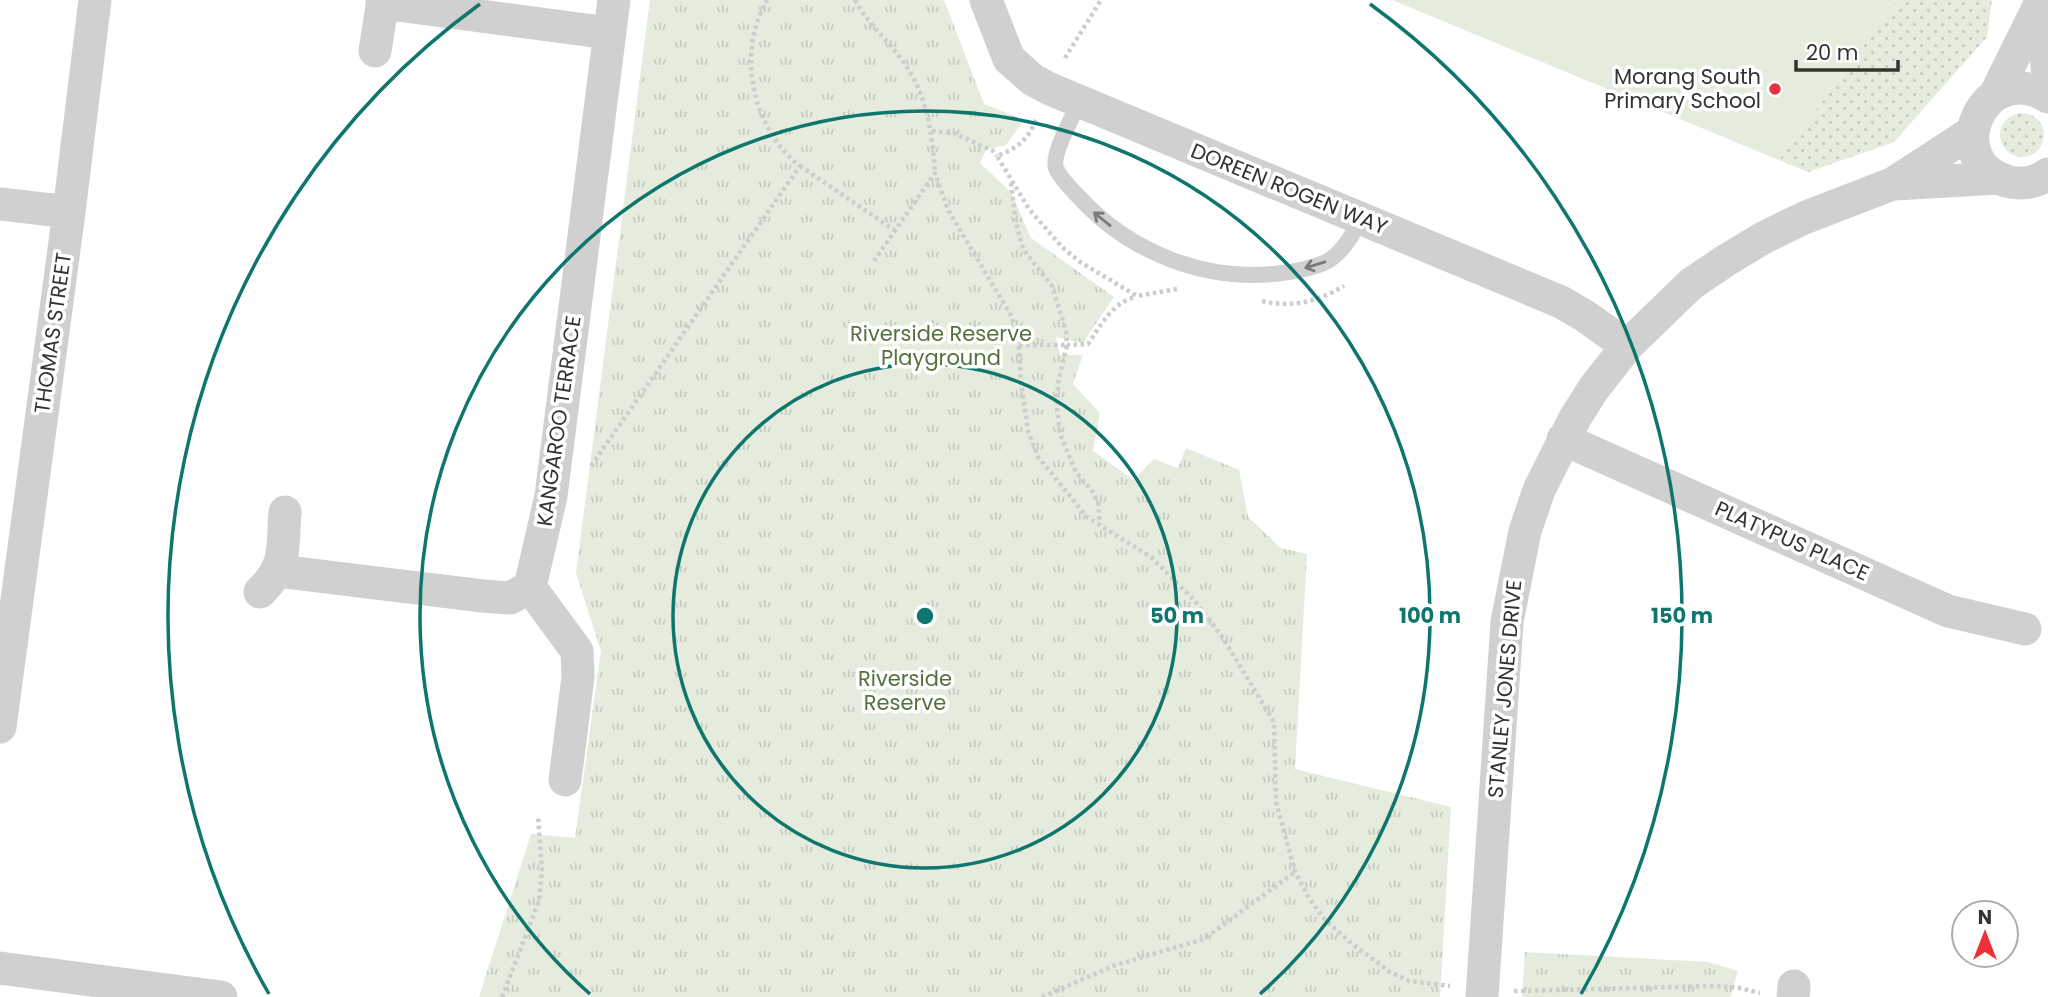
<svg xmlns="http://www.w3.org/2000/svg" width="2048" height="997" viewBox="0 0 2048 997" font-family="Poppins,sans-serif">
  <defs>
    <pattern id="grass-dots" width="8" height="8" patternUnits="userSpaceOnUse" patternTransform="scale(1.75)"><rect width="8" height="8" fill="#e5ecde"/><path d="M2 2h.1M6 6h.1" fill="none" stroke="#c5cbbf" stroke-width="1.8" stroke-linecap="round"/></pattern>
    <pattern id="park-tufts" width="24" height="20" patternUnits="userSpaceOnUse" patternTransform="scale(1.75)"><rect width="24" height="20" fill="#e5ecde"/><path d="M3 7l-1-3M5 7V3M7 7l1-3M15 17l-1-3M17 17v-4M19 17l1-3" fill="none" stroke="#c5cbbf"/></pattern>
  </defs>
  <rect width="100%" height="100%" fill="#fff"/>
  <path fill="url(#grass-dots)" d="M1897 0H1992L1987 37 1894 142 1808 172 1779 160Z
    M2000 135a22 22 0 1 1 44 0a22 22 0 1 1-44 0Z"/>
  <path fill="url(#park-tufts)" d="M650 0H944L984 104 1024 120 1006 145 986 150 980 163 1011 192 1031 238 1114 297 1083 343 1056 337 1060 355H1083L1073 384 1100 413 1093 451 1134 480 1154 459 1178 468 1186 448 1239 470 1248 517 1281 548 1307 554 1295 769 1451 807 1440 997H479L531 834 575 838 601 651 576 573Z
    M1525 952 1708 962 1738 971 1730 997H1522Z"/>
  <path fill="#e5ecde" d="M1392 0H1897L1779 160Z"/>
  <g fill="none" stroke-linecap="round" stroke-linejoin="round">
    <path stroke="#cdcdcd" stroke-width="4.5" stroke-dasharray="3.5 3.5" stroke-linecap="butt" d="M855 0C867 23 887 39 902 60 927 94 932 132 935 173
      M1065 58 1101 0
      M1036 120C1027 141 1017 148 997 156L1029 209 1062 247 1080 262 1137 296 1177 289
      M932 131 954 133 993 151 997 156
      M800 166 894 230
      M1011 183 1016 223 1023 249 1052 286 1066 331 1067 345 1088 344C1101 325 1112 303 1135 297
      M874 261 935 173 948 210 1012 317 1019 345 1021 383 1028 431 1038 457 1087 517 1151 557 1195 601 1223 638 1274 722 1276 802 1295 872 1309 898 1325 920 1351 943 1390 972 1409 981 1450 986
      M1262 301C1293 308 1316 302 1344 286
      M1019 345H1067L1058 383 1057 408 1060 434 1076 472 1093 492 1098 503 1100 525
      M591 466 800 166C752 129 736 52 767 0
      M1514 991 1717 986 1740 988 1760 993
      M502 997 539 901 542 870 538 816
      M1042 997 1113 966 1204 939 1295 872"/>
    <path stroke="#d0d0d0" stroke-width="16" d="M1079 103C1073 117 1051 154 1056 168 1060 178 1071 189 1079 197 1130 253 1207 283 1282 273 1297 271 1315 268 1328 261 1344 251 1353 235 1360 219"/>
    <path stroke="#d0d0d0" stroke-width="33" d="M986 0 1009 59 1033 80 1050 89 1561 302 1585 316 1627 346
      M2040 2 2048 75
      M382 3 609 33
      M375 51 383 0
      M1995 95 2040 4
      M2048 97C1984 58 1939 159 2006 181 2020 185 2036 183 2048 174
      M1895 184 1999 178
      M0 204 69 212
      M1563 439 1948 611 2025 629
      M278 571 483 596 510 598 530 587 551 496 614 0
      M530 587 577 651 578 677 565 780
      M260 592C288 565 282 547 285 512
      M0 727 69 212 95 0
      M0 968 221 997
      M1482 997 1507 622 1525 531 1539 490 1575 418 1594 388 1627 346 1691 284 1725 261 1763 238 1804 218 1892 184 1972 132
      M1793 997 1794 986"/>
  </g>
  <defs><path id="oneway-shaft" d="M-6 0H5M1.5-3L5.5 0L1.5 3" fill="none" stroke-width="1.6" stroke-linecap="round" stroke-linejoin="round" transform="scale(1.75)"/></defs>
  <g stroke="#7a7a7a">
    <use href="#oneway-shaft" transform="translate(1102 219) rotate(-141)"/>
    <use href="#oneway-shaft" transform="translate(1315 265) rotate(163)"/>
  </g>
  <g fill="none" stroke="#0f766e" stroke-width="3.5">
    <circle cx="925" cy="616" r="252"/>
    <path d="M590 994A505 505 0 1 1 1260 994"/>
    <path d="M269 994A757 757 0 0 1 480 4M1370 4A757 757 0 0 1 1581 994"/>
  </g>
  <circle fill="#ed313a" stroke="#fff" stroke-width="2.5" cx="1775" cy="89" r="7"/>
  <g text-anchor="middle" stroke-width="7" stroke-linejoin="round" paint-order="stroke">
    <g font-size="21" fill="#333" stroke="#fff" text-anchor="end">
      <text x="1761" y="84">Morang South<tspan x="1761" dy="24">Primary School</tspan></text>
    </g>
    <g font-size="21" fill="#333" stroke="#fff">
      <text transform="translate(1289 189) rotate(22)" y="7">DOREEN ROGEN WAY</text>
      <text transform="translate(53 333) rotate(-82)" y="7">THOMAS STREET</text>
      <text transform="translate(559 421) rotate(-82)" y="7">KANGAROO TERRACE</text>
      <text transform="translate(1792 541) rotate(24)" y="7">PLATYPUS PLACE</text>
      <text transform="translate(1505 689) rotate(-85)" y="7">STANLEY JONES DRIVE</text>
    </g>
    <g font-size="21" fill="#54713d" stroke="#fff">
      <text x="941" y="341">Riverside Reserve<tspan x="941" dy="24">Playground</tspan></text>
      <text x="905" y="686">Riverside<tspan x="905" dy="24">Reserve</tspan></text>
    </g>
  </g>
  <circle cx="925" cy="616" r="10" fill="#0f766e" stroke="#fff" stroke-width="3.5"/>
  <g font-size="21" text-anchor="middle" font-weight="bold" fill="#0f766e" stroke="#fff" stroke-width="7" stroke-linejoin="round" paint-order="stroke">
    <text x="1177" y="623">50 m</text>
    <text x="1430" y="623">100 m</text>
    <text x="1682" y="623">150 m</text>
  </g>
  <g transform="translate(1985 934)"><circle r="33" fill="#ffffff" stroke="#adadad" stroke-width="2"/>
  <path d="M0-5L12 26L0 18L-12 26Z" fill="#ed313a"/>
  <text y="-10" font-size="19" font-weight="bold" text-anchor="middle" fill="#333333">N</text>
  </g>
  <path d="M1796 60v10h102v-10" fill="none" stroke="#333333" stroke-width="3.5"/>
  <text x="1806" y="60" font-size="21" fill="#333333" stroke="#ffffff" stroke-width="5" paint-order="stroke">20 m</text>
</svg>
